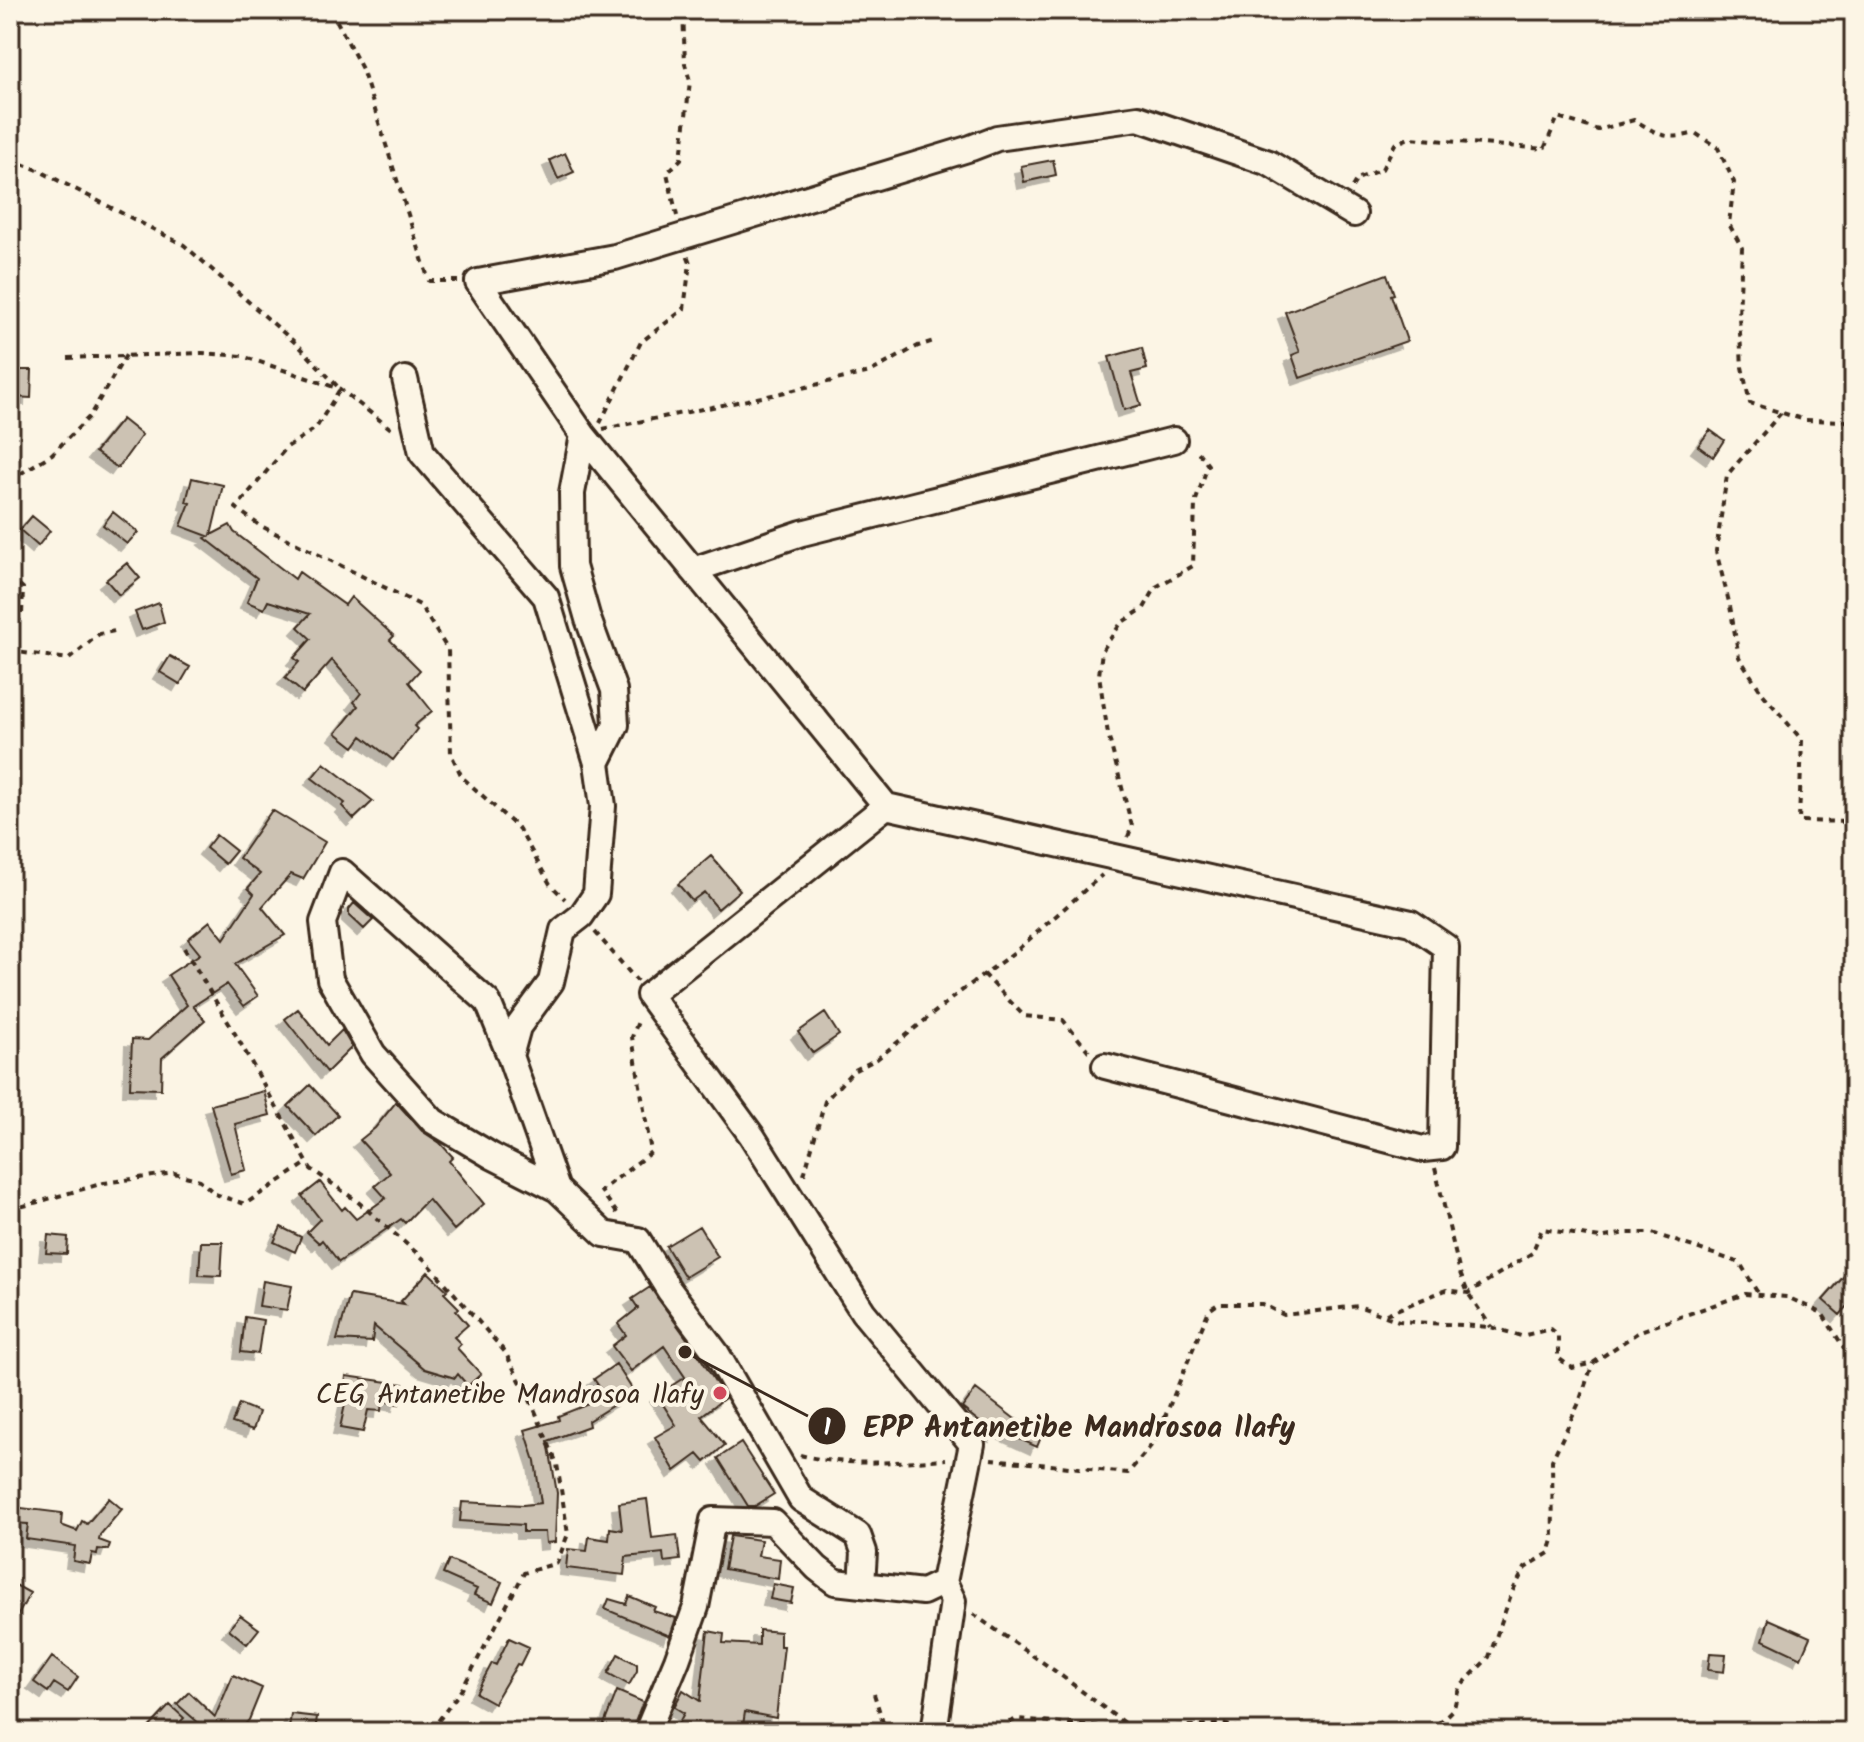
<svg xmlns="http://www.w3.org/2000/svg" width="1864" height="1742" viewBox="0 0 1864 1742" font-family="Kalam,sans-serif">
  <defs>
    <filter id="shadow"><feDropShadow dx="-7" dy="7" stdDeviation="0" flood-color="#0004"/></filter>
  </defs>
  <rect width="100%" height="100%" fill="#fcf5e5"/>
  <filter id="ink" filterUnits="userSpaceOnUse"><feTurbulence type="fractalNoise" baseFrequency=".0125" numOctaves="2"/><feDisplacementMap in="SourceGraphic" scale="16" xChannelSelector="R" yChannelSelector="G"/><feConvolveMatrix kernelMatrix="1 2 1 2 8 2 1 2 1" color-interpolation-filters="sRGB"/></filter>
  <g filter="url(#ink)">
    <path fill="#ccc2b3" stroke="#3b2a1e" stroke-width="2" filter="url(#shadow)" d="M565 153 574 172 558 179 550 160Z
      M1053 160 1056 175 1024 182 1021 166Z
      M1387 274 1394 294 1391 295 1407 341 1300 378 1292 355 1300 352 1285 312Z
      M1142 348 1147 369 1131 373 1141 405 1124 410 1109 357Z
      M15 370H32L31 398 14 397Z
      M122 419 142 435 118 468 95 452Z
      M1710 430 1724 440 1713 457 1698 446Z
      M192 478 223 485 211 535 230 525 234 532 295 579 299 572 345 605 351 597 394 636 390 640 420 670 409 682 432 711 414 726 417 729 393 760 362 736 354 747 336 733 358 706 354 702 361 693 332 660 303 693 285 678 299 662 294 658 311 639 298 627 310 614 268 601 264 609 247 602 257 578 205 538 208 536 181 526 190 503 186 502Z
      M113 512 138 532 127 544 103 525Z
      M32 516 50 531 38 546 20 530Z
      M127 563 140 578 119 595 106 580Z
      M159 603 164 622 142 630 135 612Z
      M170 656 190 667 180 684 160 672Z
      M324 763 373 801 354 819 342 806 345 803 312 778Z
      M272 810 325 842 303 879 291 874 262 907 285 935 235 964 258 996 244 1006 227 984 193 1006 205 1020 162 1058 161 1089 130 1088 132 1039 148 1040 187 1005 168 975 200 954 188 939 210 921 224 939 254 894 248 888 260 874 239 858Z
      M216 835 236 851 225 864 206 848Z
      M711 856 740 890 718 909 704 892 692 901 678 884Z
      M354 903 373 920 364 929 349 915V909Z
      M298 1009 327 1045 342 1030 352 1047 327 1072 285 1019Z
      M825 1013 839 1035 813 1053 798 1032Z
      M310 1085 338 1115 316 1136 288 1106Z
      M264 1091 270 1115 235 1124 246 1170 231 1174 211 1105Z
      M396 1102 422 1131 440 1143 453 1157 449 1161 484 1204 454 1230 428 1199 405 1223 401 1219 339 1262 322 1240 319 1243 307 1232 320 1219 302 1196 320 1182 342 1210 345 1207 356 1219 386 1198 375 1186 390 1173 360 1140 375 1128Z
      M699 1226 718 1257 685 1277 666 1246Z
      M281 1227 301 1237 295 1252 274 1242Z
      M48 1235 68 1237 67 1254 46 1253Z
      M201 1242H223L221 1276 199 1275Z
      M1854 1265V1299L1840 1315 1823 1300Z
      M428 1272 447 1290 444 1293 459 1308 456 1311 468 1325 454 1337 461 1344 457 1348 481 1374 468 1386 458 1374 455 1378 425 1369 374 1326 372 1342 337 1340 350 1295 404 1304 401 1301Z
      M263 1281 292 1286 287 1310 259 1306Z
      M650 1287 700 1357 725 1398 701 1416 725 1445 705 1462 698 1454 675 1471 655 1437 676 1425 657 1395 685 1377 664 1346 631 1371 612 1346 626 1335 618 1324 638 1308 632 1299Z
      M245 1317 263 1320 258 1354 241 1352Z
      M616 1364 634 1392 588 1421 589 1426 548 1441 557 1493 555 1542 546 1543 545 1532H523V1525L460 1521 462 1502 523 1505 541 1503 535 1461 525 1430 559 1420 558 1416 606 1397 594 1379Z
      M346 1376 403 1384 399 1404 382 1401 381 1411 368 1410 363 1432 340 1428 347 1395H344Z
      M976 1389 1015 1419 1043 1432 1037 1447 1000 1430 996 1435 962 1408Z
      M239 1404 259 1412 253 1430 232 1423Z
      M741 1443 774 1494 755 1506H748L718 1458Z
      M109 1498 122 1509 100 1535 99 1540 110 1544 108 1550 98 1549 97 1554 92 1553 90 1564 73 1561 75 1546 26 1539 28 1524 13 1523 14 1507 62 1513 61 1525 77 1531 82 1521 87 1524Z
      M647 1499 652 1538 677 1535 680 1560 664 1562 663 1553 626 1557 624 1575 566 1568 568 1549 587 1551 589 1537 609 1540 610 1528 622 1530 619 1503Z
      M730 1536 761 1540 758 1556 780 1559 778 1579 724 1569Z
      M449 1560 502 1582 493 1603 474 1595 477 1589 443 1574Z
      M10 1582 30 1593 10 1630Z
      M773 1584 794 1588 791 1603 770 1599Z
      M629 1596 655 1607 653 1611 676 1618 670 1636 605 1609 609 1599 626 1604Z
      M240 1615 259 1629 247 1644 229 1629Z
      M1769 1619 1810 1637 1801 1658 1763 1640Z
      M759 1630 780 1632V1646H784L776 1718 745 1712 742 1732 696 1727 694 1732H674L684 1713 674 1707 683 1690 700 1701 708 1631 724 1634 723 1643 759 1645Z
      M509 1638 529 1647 520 1665 517 1664 494 1703 476 1693 492 1663 496 1665Z
      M1710 1653 1726 1654 1724 1672 1708 1670Z
      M618 1654 637 1664V1671L629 1685 608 1673Z
      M52 1657 78 1677 68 1692 54 1683 48 1692 34 1682Z
      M233 1675 262 1688 249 1720 238 1732H209L177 1704 189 1692 215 1717Z
      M617 1691 643 1702 631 1732H601Z
      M170 1705 184 1718 171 1732H145Z
      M291 1714 317 1717 315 1732 289 1729Z"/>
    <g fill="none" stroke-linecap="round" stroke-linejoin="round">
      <g stroke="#3b2a1e" stroke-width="30">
        <path id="minor" d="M405 379 422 453 546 597 597 763
          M583 435 572 493 573 566 588 619 614 690 616 725 597 763 603 806 596 894 581 916 563 930 551 982 518 1027 510 1056 557 1189 604 1234 638 1240 669 1290 717 1354 801 1499 858 1535 864 1552 862 1585 923 1592 944 1582 953 1601 934 1732
          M693 570 802 533 1174 440
          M886 806 1411 923 1446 947 1442 1147 1423 1149 1105 1066
          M510 1056 488 1002 342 872 323 922 330 979 373 1054 433 1121 492 1156 557 1189
          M944 1582 972 1444 863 1312 752 1136 649 995 886 806 583 435 478 282 615 257 971 148 997 138 1138 118 1269 163 1354 214
          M647 1732 677 1660 696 1607 713 1520 773 1522 817 1568 835 1582 862 1585"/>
      </g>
      <path stroke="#3b2a1e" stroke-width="4" stroke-dasharray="6 6" stroke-linecap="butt" d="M331 10 362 69 429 281H459
        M10 160 36 169 184 245 300 347 340 389 316 428 287 447 236 508 259 525 420 605 448 650 451 754 462 777 519 829 550 884 565 899
        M1352 187 1357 179 1382 169 1395 144 1409 138 1544 149 1558 117 1598 130 1634 120C1661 135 1665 141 1695 133L1718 148 1734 182 1729 224 1742 248 1739 316 1742 367 1750 403 1805 420 1846 421 1854 441
        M677 216 667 173 681 159 690 81 685 64 683 10
        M68 358 203 353 242 356 340 389 395 432
        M1781 413 1727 475 1716 551 1730 606 1739 657 1762 693 1802 740 1799 821 1854 822
        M600 423 641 342 684 309 690 263 687 255
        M603 429 777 394 870 372 918 346 937 340
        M10 521 20 474 52 454 89 417 126 355
        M10 577 23 588 22 615 10 636
        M10 651 69 659 99 634 120 630
        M1128 837 1132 826 1108 734 1099 675 1102 651 1121 623 1144 608 1156 587 1193 566 1195 503 1208 465 1195 448
        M595 932 637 981
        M184 948 237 1037 311 1169 357 1201 426 1261 505 1352 533 1406 557 1464 568 1534 557 1563 524 1573 462 1689 430 1732
        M984 974 1024 1016 1063 1020 1091 1054
        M1435 1168 1460 1273 1468 1293 1491 1327
        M804 1175 825 1101 853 1071 877 1059 956 995 1016 951 1102 875
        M10 1210 104 1183 174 1173 200 1180 215 1194 245 1204 307 1163
        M617 1213 601 1191 651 1152 632 1037 639 1019
        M1386 1314 1446 1290 1468 1293 1532 1253 1542 1229 1600 1238 1626 1233H1652L1740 1263 1759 1295
        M800 1455C847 1467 899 1462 946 1459
        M991 1459 1128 1473 1155 1441 1209 1310 1218 1304H1262L1284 1315 1358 1306 1399 1321 1491 1327 1521 1336 1551 1329 1558 1335V1358L1572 1368 1593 1363 1640 1331 1745 1294 1787 1297 1822 1313 1854 1364
        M973 1614 1055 1671 1136 1732
        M874 1694 885 1729 890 1732
        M987 1732 1017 1719 1133 1729 1224 1724 1250 1732
        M1430 1732 1454 1708 1459 1688 1489 1657 1512 1592 1525 1568 1549 1553 1553 1540 1552 1460 1578 1405 1593 1363"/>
      <use href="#minor" stroke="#fcf5e5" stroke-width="24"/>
    </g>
  </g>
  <circle fill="#d1495b" stroke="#fcf5e5" stroke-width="3" cx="720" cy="1393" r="8"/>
  <g text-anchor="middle" stroke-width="8" stroke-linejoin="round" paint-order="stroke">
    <g font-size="28" fill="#3b2a1e" stroke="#fcf5e5" text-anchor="end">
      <text x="704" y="1403">CEG Antanetibe Mandrosoa Ilafy</text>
    </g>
  </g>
  <path fill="none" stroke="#3b2a1e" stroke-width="3" d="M685 1352L827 1426"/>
  <g fill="#3b2a1e" stroke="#fcf5e5" stroke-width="3">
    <circle cx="685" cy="1352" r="8"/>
    <circle cx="827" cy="1426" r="20"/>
  </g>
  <g font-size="24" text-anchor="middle" font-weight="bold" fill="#fff">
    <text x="827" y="1435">1</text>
  </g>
  <g font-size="30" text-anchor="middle" font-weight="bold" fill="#3b2a1e" stroke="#fcf5e5" stroke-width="8" stroke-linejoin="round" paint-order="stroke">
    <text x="1079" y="1437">EPP Antanetibe Mandrosoa Ilafy</text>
  </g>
  <rect width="1864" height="1742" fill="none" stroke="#fcf5e5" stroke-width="40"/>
  <rect x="20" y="20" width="1824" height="1702" fill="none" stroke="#3b2a1e" stroke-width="3" filter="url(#ink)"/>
</svg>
